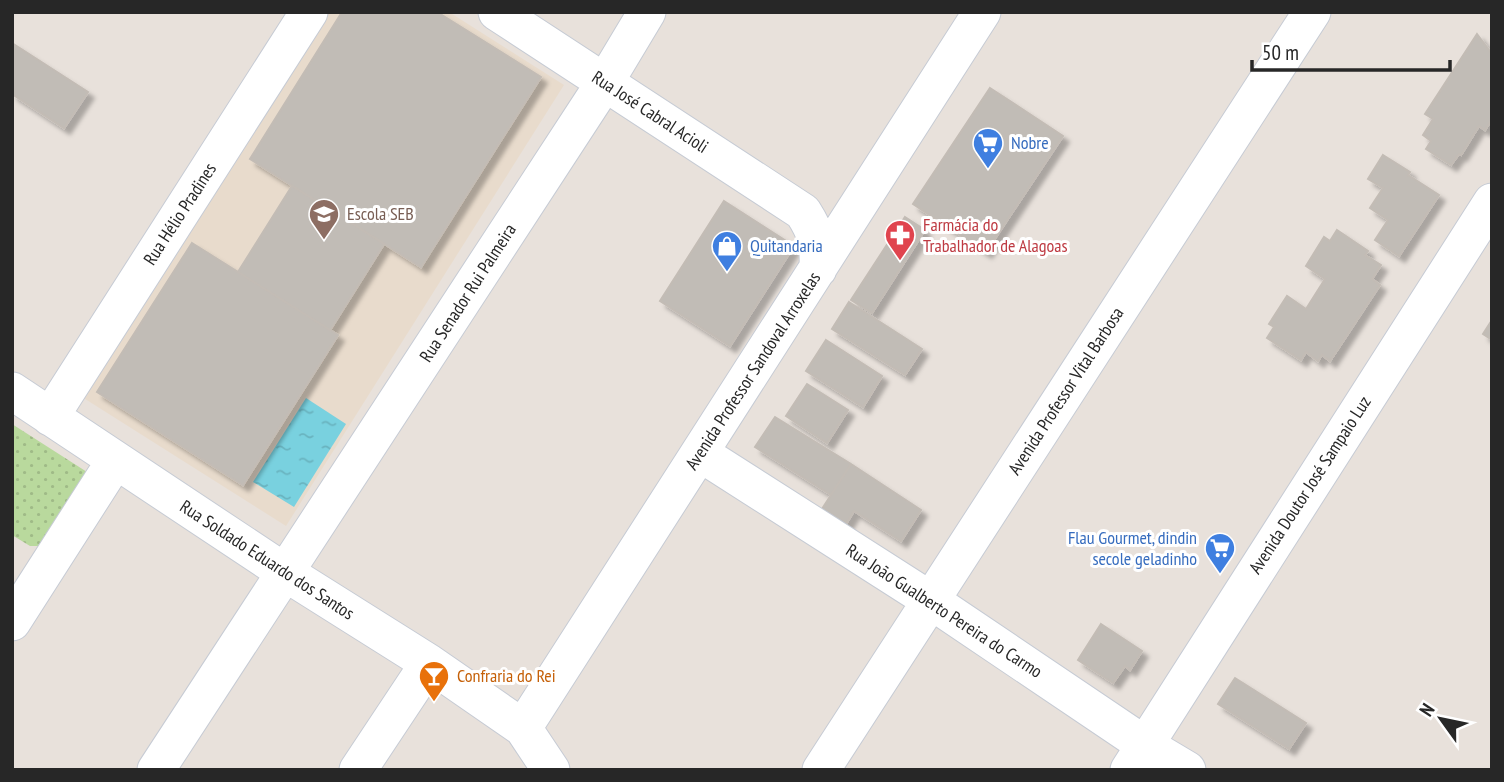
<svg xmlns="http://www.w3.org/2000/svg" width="1504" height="782" viewBox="0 0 1504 782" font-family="'PT Sans Narrow',sans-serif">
  <defs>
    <pattern id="green-dots" width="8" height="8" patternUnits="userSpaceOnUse" patternTransform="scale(1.75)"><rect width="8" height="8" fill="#b9d99d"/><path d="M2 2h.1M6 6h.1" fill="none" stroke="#9fba87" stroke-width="1.8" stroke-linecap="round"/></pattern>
    <pattern id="water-ripples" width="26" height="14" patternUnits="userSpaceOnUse" patternTransform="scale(1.75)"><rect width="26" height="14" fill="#79d1df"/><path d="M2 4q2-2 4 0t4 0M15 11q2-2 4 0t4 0" fill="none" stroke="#69b3bf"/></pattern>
    <filter id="shadow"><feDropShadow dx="6" dy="6" stdDeviation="2" flood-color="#0004"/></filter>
  </defs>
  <rect width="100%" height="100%" fill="#e8e1db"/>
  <path fill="#e8dbcc" d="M327 12H449L564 85 286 526 82 397Z"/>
  <path fill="url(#green-dots)" d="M12 424 87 472 51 546H30L12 535Z"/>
  <path fill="url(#water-ripples)" d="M306 398 346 424 294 507 253 482Z"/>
  <path fill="#c1bcb6" stroke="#c3bcb5" stroke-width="2" filter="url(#shadow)" d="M342 12H437L541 77 421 267 250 159Z
    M1477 34 1492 54V119L1485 130 1479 126 1461 155 1459 154 1451 165 1426 149 1431 141 1423 135 1433 119 1425 114Z
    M12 43 88 92 64 128 12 94Z
    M990 88 1063 136 986 252 913 204Z
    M1383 155 1410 172 1408 175 1439 195 1399 256 1375 240 1388 220 1370 208 1383 188 1368 179Z
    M292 186 384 244 330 330 238 272Z
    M724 201 794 246 730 346 660 301Z
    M905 217 925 230 872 313 851 300Z
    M1337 230 1368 251 1365 255 1381 265 1372 279 1380 285 1330 361 1322 355 1318 361 1306 352 1301 360 1267 338 1274 327 1269 324 1287 296 1306 309 1325 279 1306 266 1324 237 1330 241Z
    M192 243 338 335 243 485 97 392Z
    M849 302 922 349 905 375 832 329Z
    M1492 320V340L1483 334Z
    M826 340 882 376 863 407 806 371Z
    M807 384 848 410 827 443 786 416Z
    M775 417 851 464 831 495 755 447Z
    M851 464 921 510 901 541 854 511 846 524 822 509Z
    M1101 624 1142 651 1130 670 1125 666 1113 683 1078 660Z
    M1235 678 1306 723 1289 749 1218 704Z"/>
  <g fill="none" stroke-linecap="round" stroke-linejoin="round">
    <g stroke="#c6cbd4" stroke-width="39">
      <path id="minor" d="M497 12 803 212C817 234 819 243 818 269
        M12 391 286 573 429 663 523 728 551 770
        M50 417 309 12
        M700 453 930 600 1145 745 1187 770
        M12 622 115 461
        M523 728 982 12
        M156 770 605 82 647 12
        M358 770 429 663
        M821 770 1312 12
        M1129 770 1492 202"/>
    </g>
    <use href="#minor" stroke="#fff" stroke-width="37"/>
  </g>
  <defs>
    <g id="supermarket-pin" transform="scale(1.575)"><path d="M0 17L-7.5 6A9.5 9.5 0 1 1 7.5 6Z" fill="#3f7fe0" stroke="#fff"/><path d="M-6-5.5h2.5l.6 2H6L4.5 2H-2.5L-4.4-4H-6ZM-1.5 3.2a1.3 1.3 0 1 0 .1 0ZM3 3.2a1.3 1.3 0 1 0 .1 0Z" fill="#fff"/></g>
    <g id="school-pin" transform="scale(1.575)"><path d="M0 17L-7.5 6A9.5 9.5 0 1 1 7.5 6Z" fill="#8d6e63" stroke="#fff"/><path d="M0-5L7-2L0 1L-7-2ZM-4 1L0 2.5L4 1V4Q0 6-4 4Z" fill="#fff"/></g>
    <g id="pharmacy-pin" transform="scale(1.575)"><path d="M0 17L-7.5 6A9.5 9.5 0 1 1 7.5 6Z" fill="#e0444e" stroke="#fff"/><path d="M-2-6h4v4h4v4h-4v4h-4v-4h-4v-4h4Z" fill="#fff"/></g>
    <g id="shop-pin" transform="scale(1.575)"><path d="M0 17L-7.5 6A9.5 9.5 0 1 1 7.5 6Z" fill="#3f7fe0" stroke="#fff"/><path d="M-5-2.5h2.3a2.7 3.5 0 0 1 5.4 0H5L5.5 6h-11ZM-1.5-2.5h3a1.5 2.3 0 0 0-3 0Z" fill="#fff"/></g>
    <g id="bar-pin" transform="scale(1.575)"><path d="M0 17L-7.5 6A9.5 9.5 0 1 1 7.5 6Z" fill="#e8710a" stroke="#fff"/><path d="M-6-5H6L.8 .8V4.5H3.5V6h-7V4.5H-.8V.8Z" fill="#fff"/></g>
  </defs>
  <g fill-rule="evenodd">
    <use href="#supermarket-pin" x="988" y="143"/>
    <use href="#school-pin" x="324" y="214"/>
    <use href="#pharmacy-pin" x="900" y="235"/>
    <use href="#shop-pin" x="727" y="246"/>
    <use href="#supermarket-pin" x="1220" y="548"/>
    <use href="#bar-pin" x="434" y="676"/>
  </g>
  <g text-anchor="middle" stroke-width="6" stroke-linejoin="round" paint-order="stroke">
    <g font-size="18" fill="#272727" stroke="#fff">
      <text transform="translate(650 112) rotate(33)" y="6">Rua José Cabral Acioli</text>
      <text transform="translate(180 214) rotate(-57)" y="6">Rua Hélio Pradines</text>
      <text transform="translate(468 293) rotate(-57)" y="6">Rua Senador Rui Palmeira</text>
      <text transform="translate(753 371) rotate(-57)" y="6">Avenida Professor Sandoval Arroxelas</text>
      <text transform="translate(1066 391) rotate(-57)" y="6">Avenida Professor Vital Barbosa</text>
      <text transform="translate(1310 485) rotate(-57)" y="6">Avenida Doutor José Sampaio Luz</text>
      <text transform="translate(267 560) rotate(33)" y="6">Rua Soldado Eduardo dos Santos</text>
      <text transform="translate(944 611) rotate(33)" y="6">Rua João Gualberto Pereira do Carmo</text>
    </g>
    <g font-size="18" fill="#366cbe" stroke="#fff" text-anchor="start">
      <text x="1011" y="149">Nobre</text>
      <text x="750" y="252">Quitandaria</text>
      <text x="1197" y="544" text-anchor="end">Flau Gourmet, dindin<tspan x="1197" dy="21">secole geladinho</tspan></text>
    </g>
    <g font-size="18" fill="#785e54" stroke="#fff" text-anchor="start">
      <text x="347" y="220">Escola SEB</text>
    </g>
    <g font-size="18" fill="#be3a42" stroke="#fff" text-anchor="start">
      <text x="923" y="231">Farmácia do<tspan x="923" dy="21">Trabalhador de Alagoas</tspan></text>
    </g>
    <g font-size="18" fill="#c56008" stroke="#fff" text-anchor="start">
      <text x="457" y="682">Confraria do Rei</text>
    </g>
  </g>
  <rect width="1504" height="782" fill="none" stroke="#272727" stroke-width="28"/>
  <g transform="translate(1441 719) rotate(303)" stroke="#ffffff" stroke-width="5" paint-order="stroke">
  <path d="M0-5L12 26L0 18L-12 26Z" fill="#272727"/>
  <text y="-10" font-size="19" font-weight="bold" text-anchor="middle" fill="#272727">N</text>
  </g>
  <path d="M1252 60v10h198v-10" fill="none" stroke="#272727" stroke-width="3.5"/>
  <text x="1262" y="60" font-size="21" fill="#272727" stroke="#ffffff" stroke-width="5" paint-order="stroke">50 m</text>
</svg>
